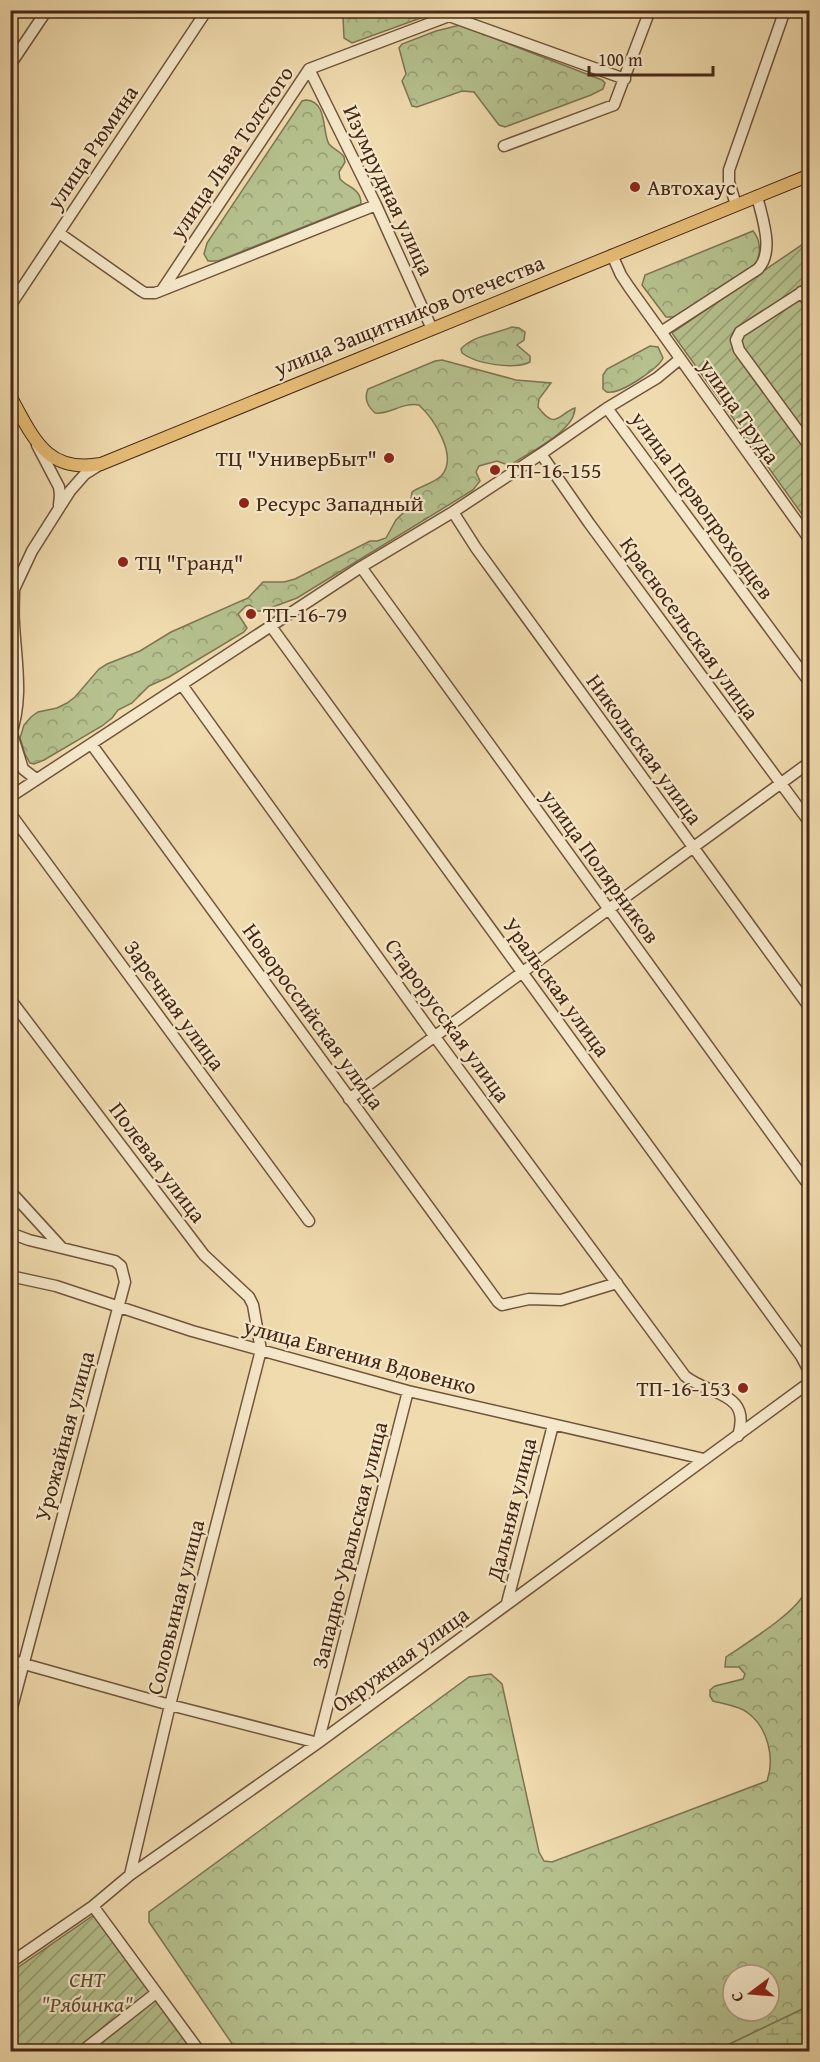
<svg xmlns="http://www.w3.org/2000/svg" width="820" height="2062" viewBox="0 0 820 2062" font-family="'Gentium Book Plus',serif">
  <defs>
    <pattern id="forest-crowns" width="20" height="18" patternUnits="userSpaceOnUse" patternTransform="scale(1.5)"><rect width="20" height="18" fill="#b5c18e"/><path d="M2 6a3 3 0 1 1 6 0M12 15a3 3 0 1 1 6 0" fill="none" stroke="#959d73"/></pattern>
    <pattern id="wetland-marsh" width="20" height="14" patternUnits="userSpaceOnUse" patternTransform="scale(1.5)"><rect width="20" height="14" fill="#b5c18e"/><path d="M1 5h8M5 5V1M11 12h8M15 12V8" fill="none" stroke="#959d73"/></pattern>
    <pattern id="garden-furrows" width="10" height="10" patternUnits="userSpaceOnUse" patternTransform="scale(1.5)"><rect width="10" height="10" fill="#b5c18e"/><path d="M-1 1l2-2M0 10L10 0M9 11l2-2" fill="none" stroke="#959d73"/></pattern>
  </defs>
  <rect width="100%" height="100%" fill="#f0dbae"/>
  <filter id="stains"><feTurbulence type="fractalNoise" baseFrequency=".00333" numOctaves="4"/><feColorMatrix values="0 0 0 0 .2 0 0 0 0 .09 0 0 0 0 .02 0 0 0 .5 -.17"/></filter>
  <radialGradient id="worn" r=".72"><stop offset=".6" stop-color="#630" stop-opacity="0"/><stop offset="1" stop-color="#630" stop-opacity=".3"/></radialGradient>
  <path fill="url(#forest-crowns)" stroke="#7e7452" stroke-width="1.5" fill-rule="evenodd" d="M346 11V10L440 11 352 43 344 38 343 17Z
    M460 25 602 80 605 83 603 89 591 95 505 127 499 125 474 92 462 91 417 107 412 106 402 81 406 74 399 48 402 44 436 31Z
    M306 100C328 101 322 133 329 144 333 149 340 151 344 157L345 162 339 172 340 179C348 188 361 188 361 204L218 261H208L204 254 207 243 302 101Z
    M753 231C761 240 761 254 756 264L675 317H666L642 285 645 275Z
    M512 327 519 328 525 332 524 340 517 345 530 356V362C514 370 476 364 462 353L461 349C473 335 496 334 512 327Z
    M650 346 658 347 663 358C659 368 623 392 611 392 606 393 607 392 603 389V375L607 369Z
    M442 360 516 380 551 383 539 399 538 407C556 431 558 414 575 408 575 431 530 452 512 464L508 465 497 461 479 466 476 472 480 481 473 490 297 598 262 611H257L250 605 246 606 238 614 247 628 244 632 169 677 149 686 132 703 118 710 112 718 102 726 44 760 34 764 30 763 25 754 20 738 24 725 31 717 38 712 57 708 67 703 75 697 99 669 107 664 140 651 171 632 248 598 263 582H284L295 579 370 541H377L386 538 396 520 410 506 412 492C421 486 434 483 441 476 459 457 434 419 419 405 402 402 390 415 375 413 367 406 364 398 368 389L435 361Z
    M809 1516V2006L715 2051H237L149 1922V1912L469 1677 491 1674 502 1684 539 1852 544 1861 552 1862 767 1781C775 1758 768 1728 748 1713 740 1706 723 1704 713 1701L710 1696V1690L715 1686 743 1679 745 1674 739 1667H725L726 1657C745 1644 799 1611 805 1591 811 1567 809 1540 809 1516ZM733 1975H769V2011H733Z"/>
  <path fill="url(#wetland-marsh)" stroke="#7e7452" stroke-width="1.5" d="M809 2006V2051H715Z"/>
  <path fill="url(#garden-furrows)" stroke="#7e7452" stroke-width="1.5" d="M809 240V524L672 333Z
    M101 1910 206 2051H11L10 1973Z"/>
  <g fill="none" stroke-linecap="round" stroke-linejoin="round">
    <g stroke="#70543b" stroke-width="13">
      <path id="minor" d="M798 10 810 15
        M10 65 47 10
        M309 69 376 205 432 329
        M504 146 614 105 650 10
        M736 205 729 182V170L785 10
        M59 233 140 290 145 293H155L376 205
        M612 255 621 275 629 287 810 540
        M810 287 740 332 736 340 739 350 810 447
        M162 290 309 69 449 16 625 79
        M801 292 810 304
        M10 306 207 10
        M661 332 758 269C775 251 762 218 757 196
        M607 408 810 683
        M37 445 59 487 60 495 59 505
        M541 454 589 523 810 823
        M453 512 476 548 810 1008
        M361 567 810 1187
        M10 598 32 551 70 491 85 474 101 464
        M270 625 801 1356 810 1373
        M182 685 435 1037 685 1376C709 1396 752 1391 738 1436
        M12 734 23 769 36 779
        M10 737C24 699 16 662 14 624 13 612 14 601 14 590
        M92 745 498 1302 502 1305 529 1299 561 1300 617 1283
        M10 797 361 567 453 512 541 454 607 408 657 378 680 359
        M10 813 309 1221
        M10 999 204 1255 249 1297 253 1305 261 1350 170 1705 130 1875
        M349 1099 810 762
        M10 1191 62 1248
        M10 1233 29 1240 115 1261 121 1266 125 1282 10 1715
        M10 1276 56 1286 192 1331 408 1391 704 1459
        M507 1603 553 1425
        M10 1660 170 1705 318 1743 408 1391
        M93 1906 200 2052
        M10 1963 93 1906 130 1875 318 1743 810 1382
        M81 2052 156 1993"/>
    </g>
    <g stroke="#462715" stroke-width="14">
      <path id="major" d="M10 396C33 437 46 474 101 464L810 175"/>
    </g>
    <use href="#minor" stroke="#f5e8ca" stroke-width="10"/>
    <use href="#major" stroke="#e8be77" stroke-width="12"/>
  </g>
  <g fill="#8f2418" stroke="#f5e8ca" stroke-width="2">
    <circle cx="635" cy="187" r="6"/>
    <circle cx="389" cy="458" r="6"/>
    <circle cx="495" cy="470" r="6"/>
    <circle cx="244" cy="503" r="6"/>
    <circle cx="123" cy="562" r="6"/>
    <circle cx="251" cy="614" r="6"/>
    <circle cx="743" cy="1388" r="6"/>
  </g>
  <g text-anchor="middle" stroke-width="4.5" stroke-linejoin="round" paint-order="stroke">
    <g font-size="22" fill="#462715" stroke="#f5e8ca">
      <text transform="translate(92 147) rotate(-56)" y="8">улица Рюмина</text>
      <text transform="translate(231 152) rotate(-56)" y="8">улица Льва Толстого</text>
      <text transform="translate(389 190) rotate(65)" y="8">Изумрудная улица</text>
      <text transform="translate(409 315) rotate(-22)" y="8">улица Защитников Отечества</text>
      <text transform="translate(740 411) rotate(55)" y="8">улица Труда</text>
      <text transform="translate(703 505) rotate(54)" y="8">улица Первопроходцев</text>
      <text transform="translate(690 628) rotate(54)" y="8">Красносельская улица</text>
      <text transform="translate(645 749) rotate(54)" y="8">Никольская улица</text>
      <text transform="translate(601 866) rotate(54)" y="8">улица Полярников</text>
      <text transform="translate(557 987) rotate(54)" y="8">Уральская улица</text>
      <text transform="translate(175 1005) rotate(54)" y="8">Заречная улица</text>
      <text transform="translate(314 1016) rotate(54)" y="8">Новороссийская улица</text>
      <text transform="translate(448 1020) rotate(54)" y="8">Старорусская улица</text>
      <text transform="translate(158 1162) rotate(53)" y="8">Полевая улица</text>
      <text transform="translate(360 1356) rotate(15)" y="8">улица Евгения Вдовенко</text>
      <text transform="translate(64 1436) rotate(-75)" y="8">Урожайная улица</text>
      <text transform="translate(511 1509) rotate(-76)" y="8">Дальняя улица</text>
      <text transform="translate(349 1545) rotate(-76)" y="8">Западно-Уральская улица</text>
      <text transform="translate(175 1607) rotate(-76)" y="8">Соловьиная улица</text>
      <text transform="translate(400 1659) rotate(-36)" y="8">Окружная улица</text>
    </g>
    <g font-size="22" fill="#462715" stroke="#f5e8ca" text-anchor="start">
      <text x="647" y="195">Автохаус</text>
      <text x="377" y="466" text-anchor="end">ТЦ "УниверБыт"</text>
      <text x="507" y="478">ТП-16-155</text>
      <text x="256" y="511">Ресурс Западный</text>
      <text x="135" y="570">ТЦ "Гранд"</text>
      <text x="263" y="622">ТП-16-79</text>
      <text x="731" y="1396" text-anchor="end">ТП-16-153</text>
    </g>
    <g font-size="22" font-style="italic" fill="#624e33" stroke="#f5e8ca">
      <text x="87" y="1987">СНТ<tspan x="87" dy="25">"Рябинка"</tspan></text>
    </g>
  </g>
  <rect width="820" height="2062" fill="none" stroke="#f0dbae" stroke-width="36"/>
  <rect x="12" y="12" width="796" height="2038" fill="none" stroke="#462715" stroke-width="3"/>
  <rect x="18" y="18" width="784" height="2026" fill="none" stroke="#462715" stroke-width="1.5"/>
  <g transform="translate(751 1993) rotate(254)"><circle r="28" fill="#f5e8ca" stroke="#af9b82" stroke-width="1.5"/>
  <path d="M0-4.5L10 22L0 15L-10 22Z" fill="#8f2418"/>
  <text y="-9" font-size="16" font-weight="bold" text-anchor="middle" fill="#462715">С</text>
  </g>
  <path d="M589 66v9h124v-9" fill="none" stroke="#462715" stroke-width="3"/>
  <text x="598" y="66" font-size="18" fill="#462715" stroke="#f5e8ca" stroke-width="4.5" paint-order="stroke">100 m</text>
  <rect width="100%" height="100%" filter="url(#stains)"/>
  <rect width="100%" height="100%" fill="url(#worn)"/>
</svg>
